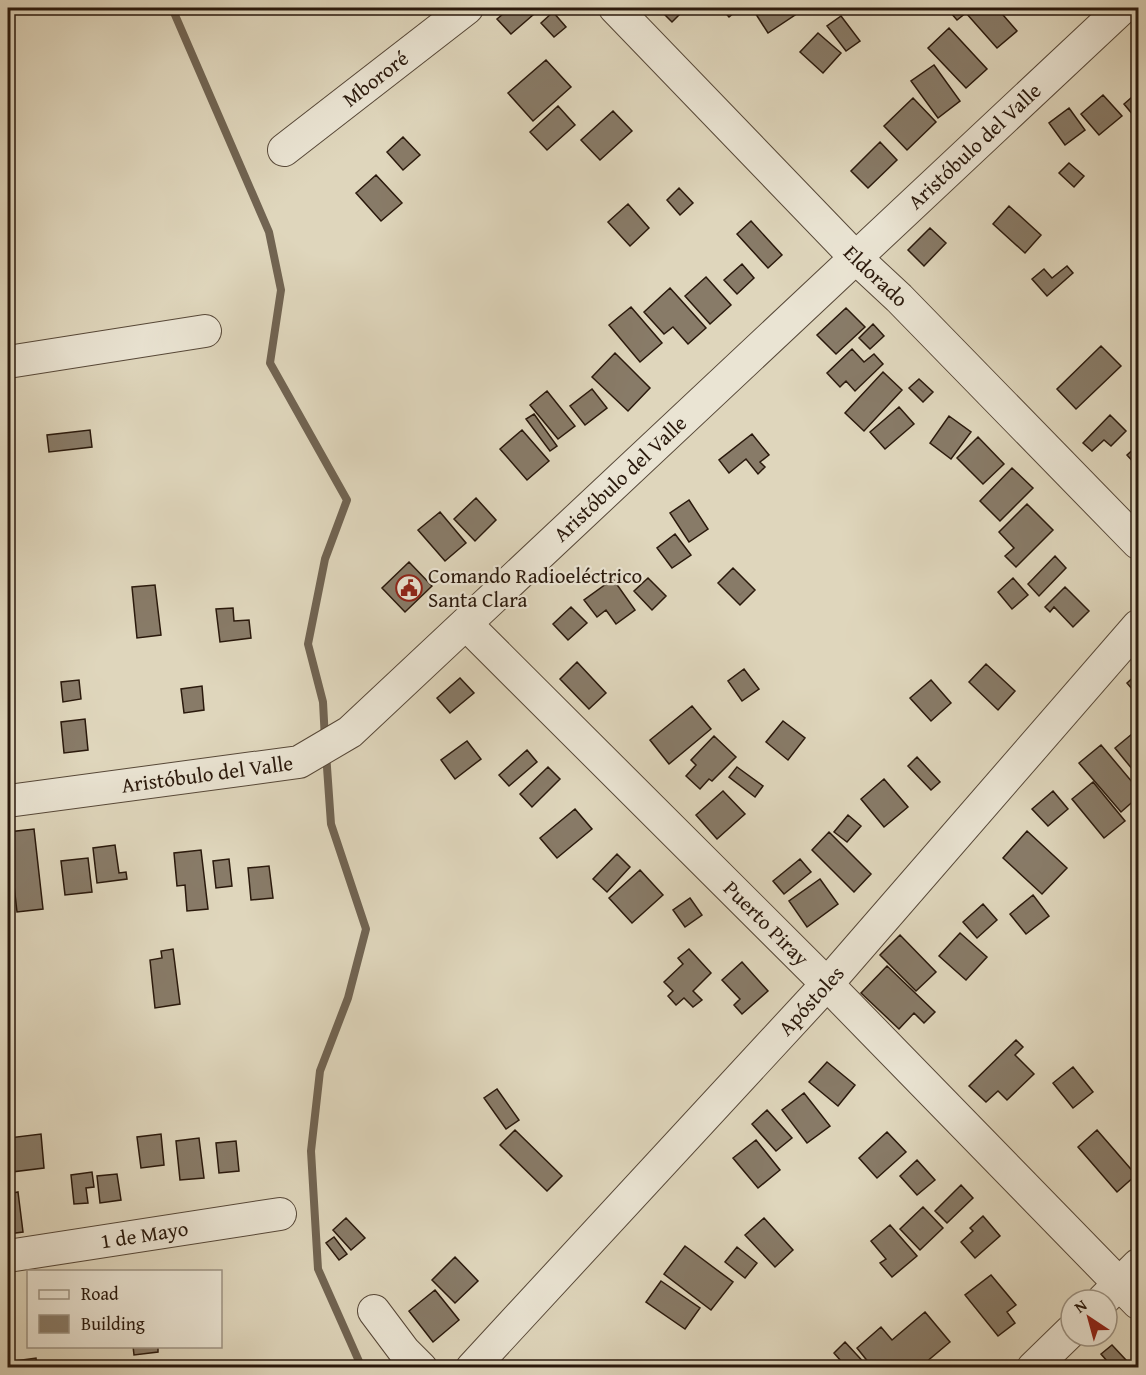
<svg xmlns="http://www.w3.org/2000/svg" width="1146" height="1375" viewBox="0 0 1146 1375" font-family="'Gentium Book Plus',serif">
  <rect width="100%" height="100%" fill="#dfd6bc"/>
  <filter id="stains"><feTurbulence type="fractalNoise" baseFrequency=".00333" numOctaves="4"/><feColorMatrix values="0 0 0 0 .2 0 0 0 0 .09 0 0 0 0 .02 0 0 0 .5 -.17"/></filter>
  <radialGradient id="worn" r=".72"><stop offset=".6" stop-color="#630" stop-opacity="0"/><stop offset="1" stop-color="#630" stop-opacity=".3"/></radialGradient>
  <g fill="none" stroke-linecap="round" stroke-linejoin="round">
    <path stroke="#716452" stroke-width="8" d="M172 8 269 232 281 290 270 363 347 500 325 559 308 644 323 702 325 740
      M326 753 331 824 366 929 348 998 320 1071 311 1151 318 1269 362 1368"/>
  </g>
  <path fill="#887b68" stroke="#2a190c" stroke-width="1.5" d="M510 8H541L511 34 497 19Z
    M658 8H684L685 9 672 22Z
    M721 8H740L729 17Z
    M752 8H790L795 15 768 33Z
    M956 8H997L1017 31 997 48 966 13 957 20 950 12Z
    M553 12 566 27 554 37 541 23Z
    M841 16 860 41 846 51 827 26Z
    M949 28 987 69 966 88 928 48Z
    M818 33 841 53 823 73 800 52Z
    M546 60 571 87 533 121 508 93Z
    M934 65 960 101 938 118 911 81Z
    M1138 92V121L1124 104Z
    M1103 95 1122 116 1099 135 1081 114Z
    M913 98 936 122 907 150 884 126Z
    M558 106 575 125 547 150 530 132Z
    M1069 108 1085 130 1065 145 1049 123Z
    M613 111 632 131 600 160 581 140Z
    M403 137 420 155 403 170 387 152Z
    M880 142 897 160 868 188 851 171Z
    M1069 163 1084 176 1074 187 1059 173Z
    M376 175 402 203 381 221 356 193Z
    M679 188 693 203 680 215 667 200Z
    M628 204 649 228 630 246 608 222Z
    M1009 206 1041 235 1025 253 993 224Z
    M751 221 782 255 768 268 737 234Z
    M930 228 946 243 924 266 908 250Z
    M742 264 754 278 737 294 724 280Z
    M1067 266 1073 273 1047 296 1032 279 1044 269 1052 278Z
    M706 277 731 305 710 324 685 296Z
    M670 288 706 328 688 344 673 327 664 334 644 312Z
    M631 307 662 343 640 362 609 325Z
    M846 308 865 327 836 354 817 335Z
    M873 324 884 336 870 349 859 338Z
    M1101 346 1121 366 1076 409 1057 389Z
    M852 349 864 362 874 354 883 364 855 391 846 381 840 387 827 373Z
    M615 353 650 388 628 411 592 377Z
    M883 372 902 390 864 431 845 413Z
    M919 379 933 392 923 402 909 388Z
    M592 389 607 408 585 425 570 406Z
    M547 391 575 426 558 439 530 405Z
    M899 407 914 424 885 449 870 432Z
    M534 414 557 446 550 451 526 419Z
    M1110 415 1126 431 1111 446 1104 440 1092 451 1083 443Z
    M949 416 971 432 951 459 930 443Z
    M90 430 92 447 49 452 47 435Z
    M522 430 549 461 527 480 500 449Z
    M752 434 769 455 760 462 765 467 758 474 746 459 729 473 719 460Z
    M978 437 1004 464 983 484 957 458Z
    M1138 445V467L1127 455Z
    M1012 468 1033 488 1000 521 980 501Z
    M8 496H12L14 515 8 516Z
    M476 498 496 520 475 541 454 519Z
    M689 500 708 529 689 542 670 513Z
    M1027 504 1053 530 1016 567 1005 556 1014 548 999 532Z
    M440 512 466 543 445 561 418 530Z
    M675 534 691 555 672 568 657 548Z
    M1055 556 1066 568 1039 596 1028 584Z
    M409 562 432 586 405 612 382 588Z
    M733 568 755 590 740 605 718 583Z
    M648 578 666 596 652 610 634 591Z
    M1013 578 1028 595 1012 609 998 592Z
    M613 579 635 610 616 624 606 610 597 617 584 600Z
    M155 585 161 635 137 638 132 587Z
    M1065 587 1089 611 1073 627 1054 607 1050 612 1045 607Z
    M571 607 587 623 568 640 553 624Z
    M233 608 234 621 249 620 251 638 220 642 216 609Z
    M577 662 606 693 589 709 560 679Z
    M986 664 1015 691 998 710 969 682Z
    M744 669 759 689 742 701 728 681Z
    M1138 673V696L1127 683Z
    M460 678 474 693 450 713 437 698Z
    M79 680 81 699 63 702 61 682Z
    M931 680 951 703 931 721 910 698Z
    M202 686 204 710 184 713 181 689Z
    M692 706 711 729 669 764 650 740Z
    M85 719 88 750 64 753 61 722Z
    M783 721 805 738 788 760 766 742Z
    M1138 729V774L1137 775 1115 748Z
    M8 730 14 772H8Z
    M714 736 736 757 712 781 709 779 700 789 686 776 696 765 691 760Z
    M467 741 481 759 455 779 441 760Z
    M1101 745 1138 789V797L1121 812 1079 763Z
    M527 750 537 762 509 786 499 775Z
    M917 757 940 782 931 790 908 766Z
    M548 767 560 779 532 807 520 794Z
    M737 767 763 786 755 797 729 777Z
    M884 779 908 807 884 827 861 799Z
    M1093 782 1125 821 1104 838 1072 799Z
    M723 791 745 814 717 839 696 815Z
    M1053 791 1068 809 1048 826 1032 809Z
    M575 809 592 829 557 858 540 838Z
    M848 815 861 826 847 842 834 832Z
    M34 829 43 909 17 912 8 832Z
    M1027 831 1067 868 1042 894 1003 858Z
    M829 832 871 874 854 892 812 850Z
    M115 845 119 873 126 872 127 879 97 883 93 848Z
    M201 850 208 909 187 911 185 885 177 886 174 853Z
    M617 854 630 867 607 892 593 879Z
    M88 858 92 892 65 895 61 861Z
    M229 859 232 886 216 888 213 861Z
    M800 859 811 872 784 894 773 881Z
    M269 866 273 898 251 900 248 868Z
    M640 870 663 895 632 923 609 898Z
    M820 879 838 904 807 927 789 901Z
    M8 880 11 909H8Z
    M1033 895 1049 916 1026 934 1010 914Z
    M690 898 702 915 685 927 673 910Z
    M983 904 997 920 977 938 963 922Z
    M960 933 987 957 966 980 939 956Z
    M900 935 936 972 916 991 880 955Z
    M173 949 180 1004 155 1008 150 960 162 958 161 951Z
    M689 949 711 973 693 991 702 1000 693 1007 684 998 676 1005 668 996 673 991 664 982 683 964 678 958Z
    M742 962 768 991 742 1014 734 1005 740 999 722 980Z
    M887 966 935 1012 924 1023 914 1013 899 1029 861 993Z
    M1016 1040 1023 1047 1015 1055 1034 1074 1007 1100 998 1091 986 1102 969 1086Z
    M827 1062 855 1085 838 1106 809 1082Z
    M1073 1067 1093 1092 1073 1108 1053 1083Z
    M497 1089 519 1120 506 1129 484 1098Z
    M804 1093 830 1126 807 1143 782 1110Z
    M767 1110 792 1138 776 1151 752 1124Z
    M8 1126 9 1138 41 1134 44 1168 12 1172 13 1177H8Z
    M515 1130 562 1176 547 1191 500 1145Z
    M1097 1130 1136 1175 1117 1192 1078 1147Z
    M887 1132 906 1152 877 1178 859 1158Z
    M161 1134 164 1165 141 1168 137 1137Z
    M199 1138 204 1178 180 1180 176 1141Z
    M756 1140 780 1170 758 1188 733 1158Z
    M236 1141 239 1171 219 1173 216 1143Z
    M917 1160 935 1180 917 1195 900 1176Z
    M92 1172 94 1187 86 1188 88 1203 74 1204 71 1175Z
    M117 1174 121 1200 100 1203 97 1176Z
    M961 1185 973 1198 947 1223 935 1211Z
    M18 1192 23 1232 8 1234V1194Z
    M923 1207 943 1228 920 1250 900 1229Z
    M983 1216 1000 1236 975 1258 961 1242 973 1231 970 1228Z
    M346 1218 365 1238 351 1250 333 1230Z
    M764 1218 793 1250 775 1267 745 1235Z
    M890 1225 917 1256 892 1277 880 1263 886 1259 871 1241Z
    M334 1237 347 1254 339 1260 326 1243Z
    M685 1246 733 1282 711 1310 664 1274Z
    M737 1247 757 1263 745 1278 725 1262Z
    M455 1257 478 1281 455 1303 432 1280Z
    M991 1275 1016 1305 1007 1312 1015 1323 998 1336 965 1295Z
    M661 1281 700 1308 685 1329 646 1302Z
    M435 1290 459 1320 433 1342 409 1311Z
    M925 1312 950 1342 919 1368H873L857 1348 881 1327 892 1340Z
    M845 1342 869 1368H847L834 1353Z
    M1112 1345 1126 1360 1118 1368H1113L1101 1354Z
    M133 1346H158V1352L134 1355Z
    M36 1358 37 1368H8V1362Z"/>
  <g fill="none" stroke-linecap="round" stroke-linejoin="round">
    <g stroke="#574838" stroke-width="34">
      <g id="street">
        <path id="s1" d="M615 8 856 258 899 298 1138 543"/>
        <path id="s2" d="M284 150 467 8"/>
        <path d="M8 362 205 331"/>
        <path id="s3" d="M466 624 827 984 1138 1303"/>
        <path id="s4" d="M8 801 299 762 350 732 1122 8"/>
        <path id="s5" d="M8 1256 280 1214"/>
        <path d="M1103 1300 1138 1265"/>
        <path d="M374 1311 404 1351 421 1368"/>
        <path id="s6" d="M472 1368 827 984 1138 626"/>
        <path d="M1033 1368 1071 1331"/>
      </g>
    </g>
    <use href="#street" stroke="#eae4d3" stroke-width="32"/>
  </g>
  <defs>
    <g id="civic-ring" transform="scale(1.35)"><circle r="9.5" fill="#eae4d3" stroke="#8f2418" stroke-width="1.5"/><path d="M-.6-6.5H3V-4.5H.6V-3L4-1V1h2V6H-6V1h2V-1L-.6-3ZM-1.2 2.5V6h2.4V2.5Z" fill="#8f2418"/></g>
  </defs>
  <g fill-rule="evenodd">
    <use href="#civic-ring" x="409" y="588"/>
  </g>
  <g text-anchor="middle" stroke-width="4.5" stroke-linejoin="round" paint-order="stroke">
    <g font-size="21" fill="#2a190c" stroke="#eae4d3">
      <text dy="7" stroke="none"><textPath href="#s2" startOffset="116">Mbororé</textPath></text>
      <text dy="7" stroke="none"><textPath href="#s4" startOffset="1209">Aristóbulo del Valle</textPath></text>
      <text dy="7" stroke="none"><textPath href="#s1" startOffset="374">Eldorado</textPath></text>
      <text dy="7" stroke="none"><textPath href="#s4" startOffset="723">Aristóbulo del Valle</textPath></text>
      <text dy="7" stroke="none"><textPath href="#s4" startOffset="201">Aristóbulo del Valle</textPath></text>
      <text dy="7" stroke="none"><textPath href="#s3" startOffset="424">Puerto Piray</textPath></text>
      <text dy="7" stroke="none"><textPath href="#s6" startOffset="500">Apóstoles</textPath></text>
      <text dy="7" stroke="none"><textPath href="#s5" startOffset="138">1 de Mayo</textPath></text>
    </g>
    <g font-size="21" fill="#2a190c" stroke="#eae4d3" text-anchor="start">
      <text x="428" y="583">Comando Radioeléctrico<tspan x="428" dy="24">Santa Clara</tspan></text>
    </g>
  </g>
  <rect width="1146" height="1375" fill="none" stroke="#dfd6bc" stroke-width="30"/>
  <rect x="9" y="9" width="1128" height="1357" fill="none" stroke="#2a190c" stroke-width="3"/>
  <rect x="15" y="15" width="1116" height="1345" fill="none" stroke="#2a190c" stroke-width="1.5"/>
  <rect x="27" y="1270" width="195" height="78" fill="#eae4d3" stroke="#9d9383" stroke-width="1.5"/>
  <rect x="39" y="1290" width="30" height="9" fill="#eae4d3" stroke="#9d9383" stroke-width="1.5"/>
  <text x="81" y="1300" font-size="18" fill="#2a190c">Road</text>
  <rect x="39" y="1315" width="30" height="18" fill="#887b68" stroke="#9d9383" stroke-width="1.5"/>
  <text x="81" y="1330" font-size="18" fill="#2a190c">Building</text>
  <g transform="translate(1089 1318) rotate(324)"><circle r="28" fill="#eae4d3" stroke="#9d9383" stroke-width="1.5"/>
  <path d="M0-4.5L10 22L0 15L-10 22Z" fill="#8f2418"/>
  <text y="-9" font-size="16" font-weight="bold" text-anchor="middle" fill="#2a190c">N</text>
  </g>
  <rect width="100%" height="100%" filter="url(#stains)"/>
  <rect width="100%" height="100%" fill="url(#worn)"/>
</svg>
